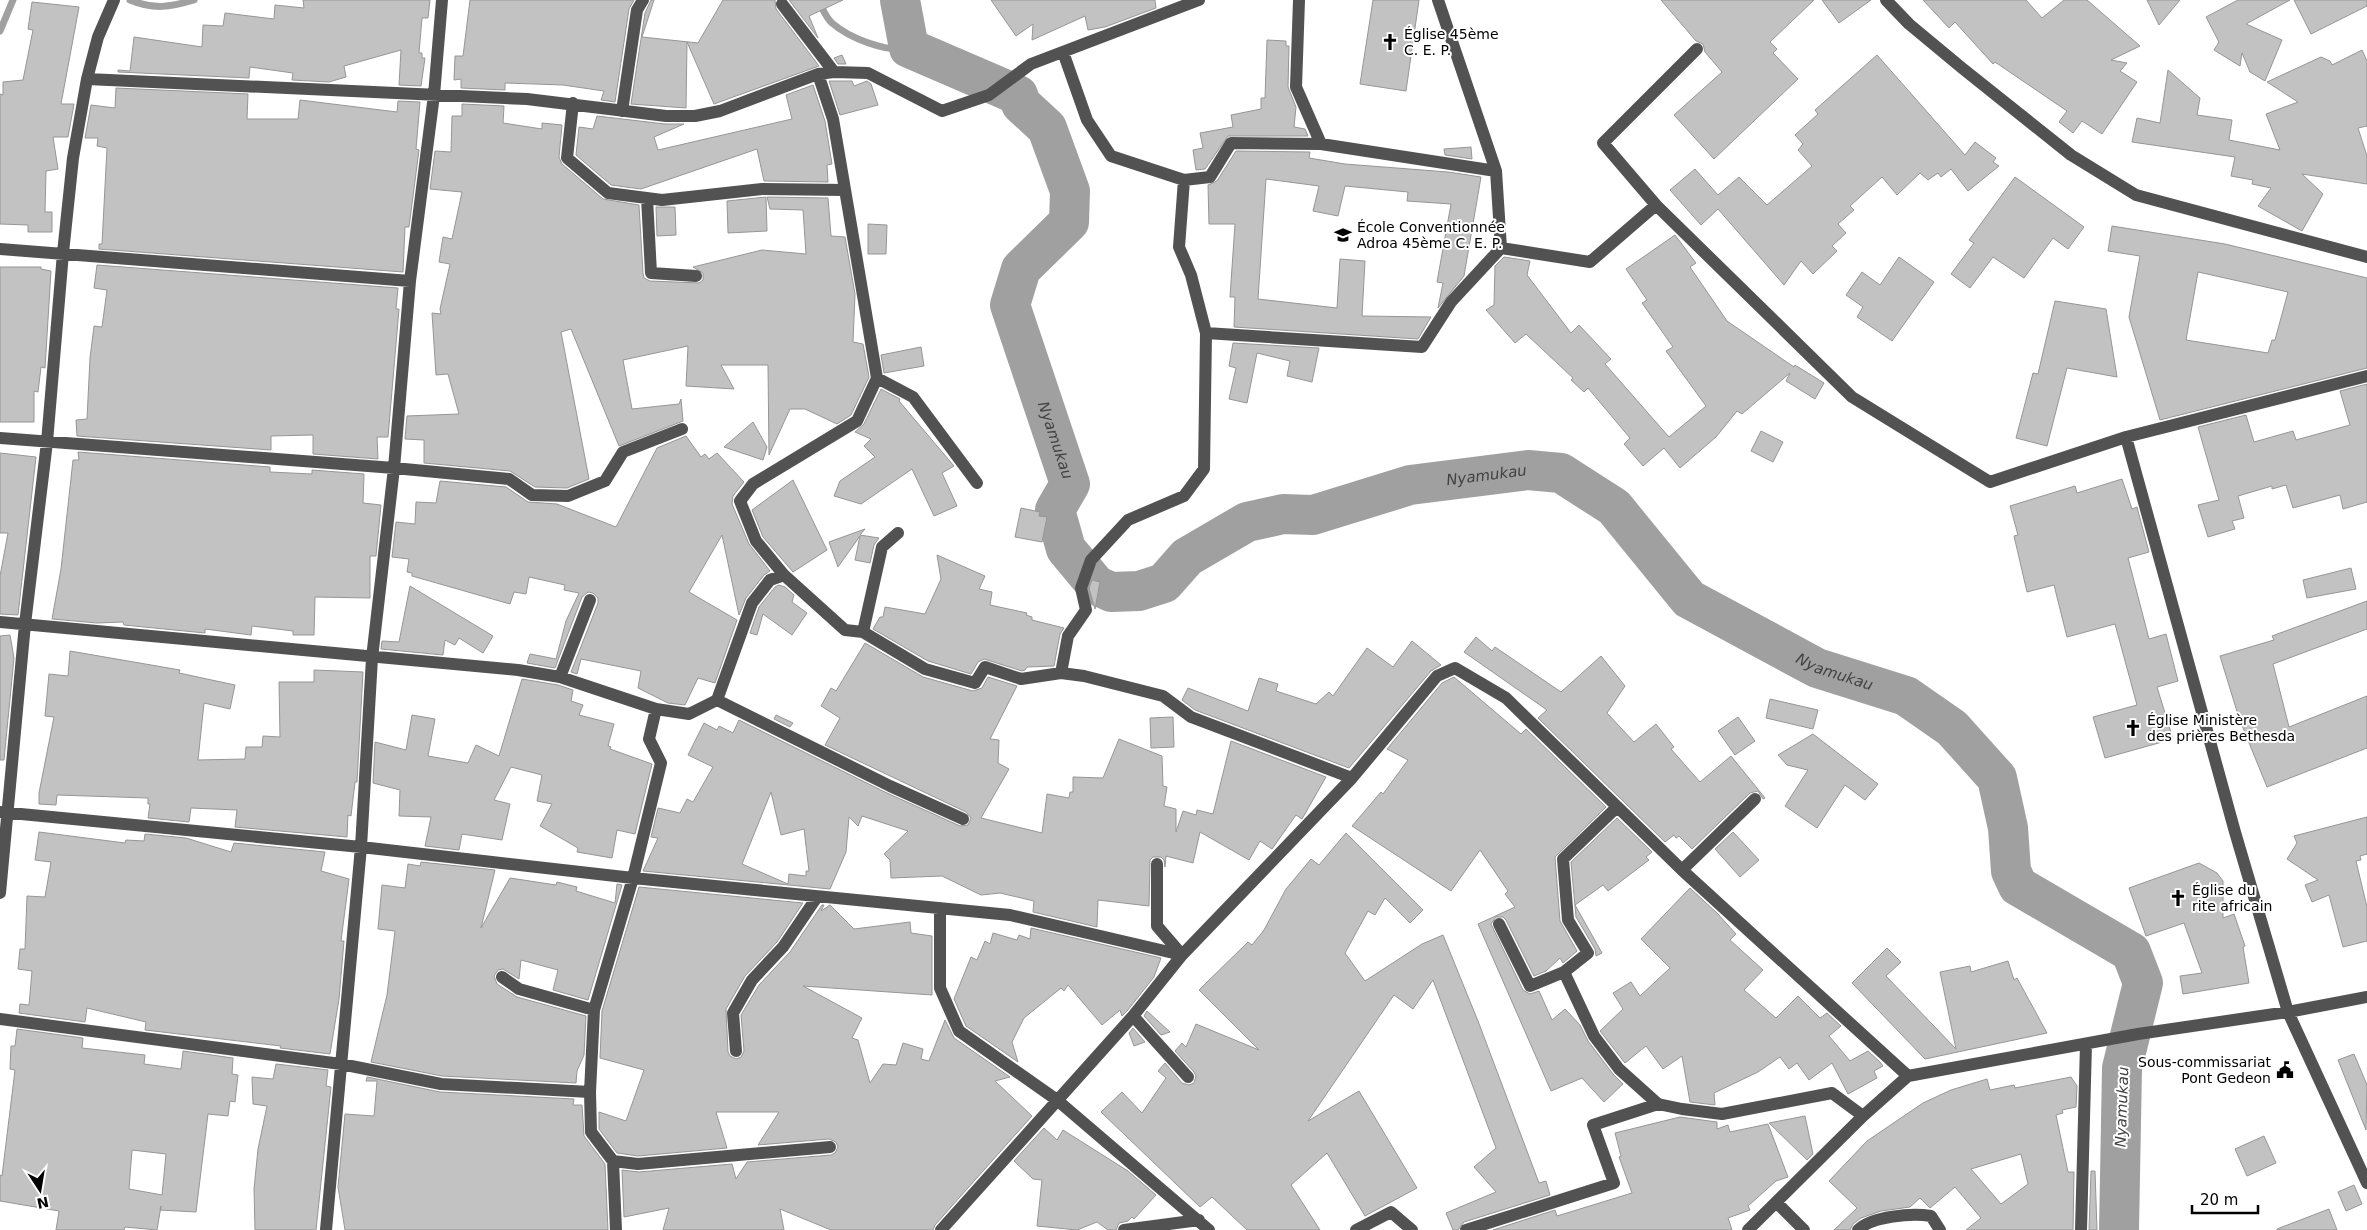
<svg xmlns="http://www.w3.org/2000/svg" width="2367" height="1230" viewBox="0 0 2367 1230" font-family="'DejaVu Sans',sans-serif">
  <rect width="100%" height="100%" fill="#fff"/>
  <g fill="none" stroke-linecap="round" stroke-linejoin="round">
    <path stroke="#a0a0a0" stroke-width="7" d="M130 0C154 10 170 7 194 0
      M818 0C822 7 826 18 832 23 849 38 887 53 909 48
      M0 31 13 0"/>
    <path stroke="#a0a0a0" stroke-width="40" id="s1" d="M900 0 909 48 1018 95 1021 104 1047 128 1070 191 1069 222 1021 269 1010 305 1070 484 1055 510 1066 549 1096 585 1111 592 1139 591 1164 583 1187 557 1247 522 1283 514 1313 515 1410 485 1528 470 1561 473 1614 507 1689 599 1817 668 1906 696 1952 728 1997 778 2008 828 2011 871 2018 886 2131 952 2143 983 2122 1068 2119 1230"/>
  </g>
  <path fill="#c2c2c2" stroke="#969696" fill-rule="evenodd" d="M303 0H430L428 18H422L419 53H422V58H425L421 86 399 85 401 50 344 66 346 77 329 82 292 80 293 73 250 67 249 78 118 72V70L130 71 134 37 202 47 203 25 223 26 225 13 274 19 275 5 304 8Z
    M470 0H634L629 9 615 102 601 100 604 91 563 85 505 83V90L461 88V79L454 80 455 56H463Z
    M651 0H654L642 37 698 43 723 0H775L776 9 819 66 714 104 687 42 686 108 631 104 645 13Z
    M789 0H843L809 16 818 38Z
    M991 0H1155L1156 8 1105 27 1088 30 1085 16 1032 40 1033 24 1016 36Z
    M1373 0H1419L1406 91 1360 84Z
    M1661 0H1814L1770 42 1777 49 1773 53 1798 79 1714 159 1674 115 1722 72 1705 52 1703 44 1696 41Z
    M1822 0H1871L1839 23Z
    M1923 0H2026L2042 18 2064 0H2087L2140 46 2111 60 2127 63 2120 71 2137 82 2102 134 2082 121 2073 133 2059 122 2067 111 1995 62 1993 64 1955 22 1949 28Z
    M2147 0H2180L2159 25Z
    M2238 0H2290L2246 24 2282 40 2265 81 2250 72 2242 53 2240 66 2214 50 2219 42 2206 17Z
    M2294 0H2367V6L2311 34Z
    M32 2 79 7 61 104H74L68 137H53L58 169 46 171 45 212H52V232H28V225L0 224V94L3 95V82L23 80 33 30 28 29Z
    M1267 40 1286 41V46H1289L1288 87 1296 107 1294 127 1305 129 1308 136H1228L1205 169 1196 170 1193 150 1203 148 1200 133 1233 127 1231 115 1261 109V98H1265Z
    M2362 50 2367 61V126L2358 128 2367 156V184L2302 174 2323 194 2302 231 2258 206 2271 188 2252 184 2253 180 2231 176 2235 157 2132 142 2137 118 2160 123 2168 70 2200 98 2197 115 2232 120 2229 140 2280 150 2266 114 2298 102 2267 82 2321 57 2330 61 2332 65Z
    M842 55 846 64H838L834 58Z
    M1877 55 1965 155 1975 142 1996 158 1993 162 1999 166 1968 191 1951 169 1941 177 1938 173 1928 180 1920 173 1897 195 1882 177 1850 206 1854 210 1838 224 1846 233 1832 246 1837 251 1813 274 1801 261 1784 285 1718 209 1701 225 1670 190 1695 169 1718 195 1739 177 1767 205 1812 166 1798 150 1803 144 1795 135 1818 114 1815 110Z
    M829 81H852L854 86 867 81 871 84 878 105 840 115Z
    M813 85 825 121 832 164 827 165 828 182 764 181 757 149 641 189 611 185 576 155 579 127 593 129 597 116 665 124H684L654 137 658 150 792 119 786 95Z
    M116 88 248 94 247 119H298L300 100 397 112 398 101 420 102 416 149 419 150 409 227H405L403 272 99 249V244H102L107 148 97 146 98 138H85L91 105 115 108Z
    M462 104 504 106 503 123 542 129V123L562 125 559 157 562 164 603 199 639 205 643 273 644 278 650 281 699 283 703 280V273L693 267 762 250 806 254 803 210 770 209 767 197 828 198 831 236 845 237 855 294 853 342 863 344 869 377 851 415 837 424 805 409H790L769 455 768 365H721L734 389 686 386 688 346 623 360 632 409 679 404 681 399 683 421 619 446 571 329 561 332 589 479 567 488 535 487 510 471 424 463V440L405 439 407 416 459 414 448 374 436 375 432 313 441 314 440 309 450 264 439 262 443 237 452 239 462 192 430 189 435 151 451 152 452 116H462Z
    M1471 147 1472 159 1445 155 1444 149Z
    M1236 151 1310 152 1309 158 1345 164 1448 172 1481 177 1464 276 1438 308 1443 283 1437 282 1451 204 1407 201 1408 192 1345 186 1338 216 1313 211 1319 186 1266 179 1258 299 1337 308 1340 259 1365 261 1362 316 1431 317 1418 339 1234 327 1235 297H1230L1235 224H1209L1208 185 1217 181Z
    M2015 177 2084 227 2068 249 2053 238 2024 278 1993 257 1970 288 1951 274 1974 243 1969 240Z
    M766 197 767 231 728 233 727 201Z
    M656 207H675L676 235 657 236Z
    M868 224 887 225 886 254H868Z
    M2112 226 2225 244 2367 278V368L2160 420 2129 317 2140 256 2108 251ZM2198 272 2288 292 2275 340H2272L2268 353 2186 340Z
    M1675 235 1696 263 1690 267 1727 321 1794 367 1795 365 1824 383 1815 399 1786 381 1790 373 1742 414 1737 411 1716 437 1680 468 1664 448 1643 466 1624 444 1630 438 1588 388 1584 392 1571 380 1573 378 1526 334 1515 343 1486 310 1494 305 1495 266 1504 257 1530 261 1527 275 1571 333 1579 325 1611 359 1605 364 1669 437 1706 406 1666 351 1673 347 1642 303 1647 300 1626 269Z
    M1899 257 1934 282 1892 341 1857 317 1863 307 1846 295 1862 272 1880 285Z
    M97 265 398 288 396 309H399L388 437H377L378 459 313 454V435L271 436V450L77 436 76 420 87 419 90 358 94 326 102 327 107 290 94 288Z
    M0 267H41V269L51 271 45 368 41 367 38 392 34 391V422H0Z
    M2055 301 2106 309 2117 377 2067 368 2047 446 2016 438 2033 373 2038 374Z
    M1233 343 1319 348 1312 382 1287 376 1290 361 1257 353 1247 403 1229 399 1236 368 1229 366Z
    M921 347 924 366 884 373 881 355Z
    M2367 384V502L2343 509 2340 495 2293 508 2286 485 2272 489V486L2238 496 2244 518 2232 521 2235 529 2208 537 2198 505 2219 500 2198 427 2246 415 2254 442 2293 431 2296 440 2350 425 2340 391Z
    M881 389 900 399 899 401 954 466 942 473 957 506 934 516 912 469 861 504 834 496 840 481 875 457 864 446 871 439 855 432 864 424Z
    M753 422 767 447 763 460 724 447Z
    M1761 431 1783 442 1773 462 1751 451Z
    M686 436 701 457 705 454 709 459 717 453 744 482 733 496 732 504 749 544 770 571 764 575 746 598 739 615 722 535 689 592 737 620 715 683 698 678 685 705 668 703 638 688 641 671 581 659 577 674 571 672 598 603V598L593 593 588 592 582 597 555 668 527 663 530 654 556 659 566 621 579 593 564 590 565 585 529 577 526 594 514 592 510 604 412 576V573L407 572 409 559 392 557 396 522 415 524 416 502 436 503 440 481 506 487 528 502 557 504 616 527 657 448Z
    M78 452 270 467V472L312 474V470L364 474 363 503 381 505 376 556H370V598L315 597 314 635H293V631L252 626 251 635 205 629V633L124 625 123 622 97 623 52 619 61 569 73 460H79Z
    M0 453 36 457 18 615 0 614V576L8 533H0Z
    M2122 479 2132 509 2137 507 2149 552 2128 558 2149 639 2166 634 2178 681 2157 687 2173 739 2105 758 2093 717 2137 705 2115 624 2067 637 2054 585 2027 592 2014 536 2018 535 2010 506 2075 486 2077 493Z
    M793 480 827 550 793 572 763 537 752 510Z
    M1021 508 1040 512 1039 516 1047 517 1042 542 1015 537Z
    M865 529 860 535 879 538 874 545 870 563 855 560 860 536 838 567 829 542Z
    M937 555 985 576 979 589 992 592 990 605 1027 613 1026 615 1032 617V620L1064 628 1060 634 1054 666 1027 667 1025 670 1022 671 984 659 978 662 971 674 928 661 873 629 880 617H883L885 607 925 614 941 579Z
    M2351 568 2356 589 2307 598 2303 580Z
    M1092 580 1100 582 1095 609 1089 588Z
    M779 585 785 587 794 595 792 602 807 613 792 635 763 614 757 635 750 633 759 607 775 587Z
    M410 586 493 636 483 653 459 638 455 645 445 640 443 655 381 649 382 641 399 642Z
    M2367 601V629L2273 664 2289 727 2367 696V748L2267 787 2239 718 2220 656 2274 640 2272 636Z
    M10 635 14 658 4 760H0V636Z
    M1476 637 1492 651 1495 647 1561 692 1601 656 1625 686 1607 713 1634 742 1656 724 1674 747 1671 749 1700 782 1731 756 1765 798 1763 799 1758 791 1750 793 1692 849 1679 836 1676 838 1674 835 1665 842 1538 718 1547 710 1464 652Z
    M1412 641 1441 665 1431 671 1349 768 1195 710 1182 700 1188 688 1248 711 1259 678 1278 684 1276 691 1316 704 1329 692 1333 696 1367 648 1393 667Z
    M865 643 923 677 973 691 982 688 988 677 1017 686 990 739 999 740 998 763 1009 769 981 818 1042 833 1047 794 1069 798 1070 792H1073V777L1103 778 1119 739 1162 756 1163 786 1167 787 1164 806 1176 809V832L1183 811 1196 815 1197 810 1213 814 1231 741 1326 777 1302 819 1296 815 1272 849 1260 841 1249 860 1200 832 1193 863 1166 856 1165 867 1164 860 1161 857H1153L1150 860 1149 906 1098 900 1097 927 1033 912 1034 901 1000 893 981 895 942 876 891 878 890 860 884 854 908 831 862 816 858 826 849 817 846 852 830 889 643 871 658 838 651 837 658 808 680 813 687 799 693 802 713 767 688 755 704 723 717 730 719 726 733 733 739 720 887 793 960 826 968 825 971 818 966 812 825 745 840 718 821 706 831 688 836 691ZM771 792 781 835 804 829 809 871H806V876L789 874 788 884 742 864Z
    M70 651 180 670 179 673 235 685 230 709 204 703 198 760 245 759 246 747H262L263 736 280 737 279 682H314V670L363 672 357 782H355L351 816 348 815 347 837 235 827 237 810 191 808 189 822 148 818 150 804H148V798L57 795 56 805 39 804V793L54 717 45 716 49 674 68 676Z
    M1454 677 1521 734 1526 729 1606 807 1555 857 1560 921 1577 951 1563 963 1560 958 1546 971 1534 976 1506 920 1503 917H1496L1491 924 1523 990 1530 994 1539 991 1552 1020 1565 1009 1580 1025 1588 1041 1613 1074 1623 1084 1604 1102 1582 1078 1551 1091 1478 924 1515 907 1505 894 1508 891 1480 850 1451 891 1352 826 1381 792 1383 794 1408 760 1387 749 1442 683Z
    M522 679 558 685 573 690 571 701 583 705 579 715 614 724 608 746 611 747 610 749 652 764 635 834 617 830 612 858 577 852 578 848 540 826 552 804 537 801 542 775 511 767 494 800 510 804 502 840 462 834 459 850 425 846 431 817 399 816 400 790 373 783 375 742 406 750 412 715 435 719 428 756 468 763 476 745 499 756Z
    M1770 699 1818 710 1813 729 1766 718Z
    M776 715 793 723 790 727 774 719Z
    M1173 717 1174 747 1151 748 1150 718Z
    M1738 717 1755 741 1735 755 1718 731Z
    M1813 734 1878 784 1865 800 1845 785 1817 828 1785 806 1808 770 1787 765 1778 755Z
    M2367 817V854L2360 856 2361 860 2356 861 2367 907V941L2343 947 2329 895 2312 902 2305 885 2318 880 2287 859 2297 843 2294 836Z
    M1617 818 1652 852 1646 857 1649 860 1608 891 1603 885 1575 905 1602 953 1596 956 1595 949 1576 917 1571 862Z
    M39 832 125 843 126 840 144 841 145 834 186 838 231 852 234 843 325 852 321 871 349 879 341 941H344L339 999 330 1054 280 1048 281 1046 145 1030 146 1022 87 1008 85 1022 19 1013 20 1004 29 1005 32 971 18 969 20 949H25L27 896 45 897 51 862 35 860Z
    M1733 832 1759 860 1740 877 1715 849Z
    M1346 833 1423 910 1410 923 1385 898 1375 915 1368 911 1345 953 1365 981 1422 944 1443 935 1478 1021 1539 1183 1546 1181 1550 1195 1464 1222 1458 1230H1453L1446 1213 1496 1192 1474 1167 1496 1148 1433 980 1413 1009 1394 995 1308 1121 1359 1091 1417 1188 1365 1216 1327 1153 1291 1185 1320 1230H1247L1212 1197 1200 1207 1101 1112 1122 1092 1142 1113 1166 1078 1158 1071 1165 1063 1182 1083 1189 1085 1194 1083 1196 1076 1194 1072 1175 1051 1182 1043 1186 1047 1196 1024 1259 1050 1199 990 1248 942 1252 945 1264 930 1286 889 1311 859 1319 865Z
    M421 862 495 870 481 928 510 878 556 885 557 882 577 887 576 891 615 903 617 884 622 885 588 1000 553 990 558 970 521 960 519 979 503 969 498 970 494 976 497 984 517 997 586 1016 584 1055 577 1071 576 1083 442 1076 371 1062 387 995 395 931 378 929 382 885 405 888 408 864 420 866Z
    M2199 863 2217 873 2223 881V918L2234 914 2245 946 2243 947 2249 983 2183 994 2180 976 2202 973 2184 923 2146 936 2129 888Z
    M639 887 803 903 777 942 745 976 726 1009 728 1052 730 1056 736 1059 741 1057 744 1051 741 1015 759 985 790 952 822 905H824L821 911 830 905 854 929 910 922 911 933 932 936V995L803 986 862 1018 852 1038 858 1040 870 1083 883 1064 896 1065 903 1043 923 1049 921 1059 929 1061 945 1020 954 1038 1010 1077 995 1081 1032 1116 935 1225 933 1230H831L780 1209 784 1230H663L669 1208 624 1217 622 1170 639 1172 732 1164 736 1179 747 1162 831 1155 835 1153 838 1147 836 1142 829 1139 758 1145 779 1112H716L727 1148 638 1156 617 1153 599 1129V1112L626 1121 644 1070 600 1058 602 1011Z
    M1690 888 1718 914 1736 934 1730 940 1763 970 1744 990 1776 1018 1798 996 1820 1018 1827 1013 1841 1026 1829 1036 1850 1061 1868 1051 1880 1062 1883 1066 1874 1071 1877 1078 1848 1094 1832 1063 1809 1080 1797 1063 1789 1069 1780 1057 1758 1072 1714 1093 1715 1105 1690 1102 1682 1056 1663 1069 1646 1046 1625 1063 1600 1031 1623 1009 1613 993 1631 982 1640 996 1670 968 1641 939Z
    M1031 928 1161 958 1154 977 1127 1011 1122 1016 1120 1010 1102 1025 1068 985 1064 991 1061 988 1024 1018 1012 1042 1018 1062 966 1026 954 999 971 957 977 960 985 941 990 944 993 933 1017 940 1019 935 1030 939Z
    M1887 948 1901 962 1886 976 1956 1049 1940 972 1970 966 1971 972 2008 961 2014 980 2017 978 2047 1033 1925 1059 1852 983Z
    M1147 1011 1170 1032 1161 1035 1144 1016Z
    M1133 1028 1145 1042 1134 1046 1129 1033Z
    M17 1029 83 1038 82 1048 145 1055 144 1064 181 1069 183 1051 233 1058 232 1074 238 1075 235 1102 230 1101 228 1116 208 1114 196 1212 160 1210 161 1206 157 1230 125 1227 124 1230H56L59 1211 0 1201V1175L2 1176 15 1070 10 1069 11 1046H15ZM132 1150 166 1154 162 1195 129 1189Z
    M2354 1054 2367 1085 2366 1130 2338 1060Z
    M276 1064 328 1070 326 1086 331 1087 316 1230H255L254 1189 258 1149 267 1106 253 1104 252 1077 273 1079Z
    M367 1077 440 1092 574 1099 573 1105H582L584 1136 605 1164 608 1230H345L338 1187 345 1114 374 1116 377 1081H366Z
    M2071 1077 2077 1086 2076 1107 2062 1110 2063 1113 2056 1115 2068 1172H2074L2073 1230H1966L1981 1218 1955 1187 1930 1208 1920 1198 1910 1207 1881 1211 1861 1218 1853 1224 1850 1230H1834L1857 1208 1829 1181 1867 1141 1923 1103 1951 1090 1987 1079 1990 1090 2014 1085 2015 1088ZM2021 1154 2028 1184 2001 1204 1971 1169Z
    M1805 1116 1813 1154 1807 1160 1769 1123Z
    M1680 1117 1717 1122V1129L1728 1125 1730 1132 1768 1124 1788 1177 1776 1181 1748 1206 1750 1210 1728 1218 1732 1230H1493L1555 1210 1557 1216 1632 1193 1619 1157 1621 1156 1615 1133Z
    M1044 1128 1057 1140 1063 1130 1128 1171 1156 1195 1134 1219 1132 1217 1128 1221 1119 1223 1116 1230H1108L1097 1222 1077 1230 1037 1226 1042 1180 1033 1179 1014 1161Z
    M2264 1136 2276 1163 2247 1176 2235 1149Z
    M2091 1171H2095L2097 1230H2089Z
    M2354 1185 2362 1204 2346 1211 2338 1192Z
    M2329 1209 2337 1230H2277V1229Z"/>
  <g fill="none" stroke-linecap="round" stroke-linejoin="round">
    <path stroke="#525252" stroke-width="12" d="M1299 0 1296 87 1321 144
      M1438 0 1496 171 1501 248
      M1886 0 1909 24 1962 68 2071 155 2136 195 2367 257
      M782 4 834 72
      M1063 52 1087 120 1111 156 1184 180 1210 177 1231 143 1321 144 1496 171
      M818 74 833 119 877 378 857 421 753 484 740 501 756 541 784 575 845 630 863 632 925 669 975 683 985 667 1021 679 1061 673 1084 676 1163 696 1191 717 1352 778
      M87 79 527 99 666 116H695L720 111 818 74 834 72 868 73 942 111 989 95 1031 64 1199 0
      M573 103 567 158 608 193 662 200 762 189 845 190
      M622 111 637 10 643 0
      M647 198 651 273 696 276
      M1656 205 1603 143 1697 49
      M0 249 410 281
      M1206 333 1422 347 1451 302 1501 248 1590 262 1656 205 1852 397 1990 482 2126 437 2367 376
      M877 378 913 397 977 483
      M2126 437 2235 832 2288 1012 2367 1183
      M0 438 394 468 509 479 532 495 568 496 605 481 623 452 682 429
      M0 622 518 670 560 677 656 709 689 714 717 700 752 603 770 580 784 575
      M863 632 882 547 898 533
      M1061 673 1068 636 1086 610 1081 588 1091 560 1128 520 1184 496 1204 469 1206 333 1191 275 1179 247 1184 180
      M560 677 590 600
      M717 700 890 786 963 819
      M0 812 361 847 633 878 1010 915 1182 955
      M1157 864V926L1182 955
      M1682 870 1755 799
      M0 893 25 624 47 442 63 253 73 158 87 79 98 37 114 0
      M940 909V988L959 1031 1057 1100 1209 1230
      M1499 924 1530 986 1564 972 1594 1036 1619 1069 1658 1104 1682 1109 1722 1114 1832 1093 1863 1116
      M1564 972 1588 953 1568 920 1563 859 1616 808
      M502 977 519 989 594 1010
      M1133 1016 1188 1077
      M0 1019 341 1064 441 1084 590 1092
      M736 1051 733 1013 752 980 783 947 817 897
      M613 1161 638 1164 830 1147
      M1776 1202 1804 1230
      M326 1230 361 847 372 658 394 468 410 281 434 95 442 0
      M616 1230 613 1161 591 1132 590 1092 594 1010 633 878 661 763 649 739 656 709
      M941 1230 1133 1016 1182 955 1352 778 1437 676 1455 668 1506 698 1682 870 1908 1076
      M1124 1230 1199 1220
      M1356 1230 1391 1212 1412 1230
      M1466 1230 1614 1183 1593 1125 1658 1104
      M1748 1230 1863 1116 1908 1076 2138 1034 2288 1012 2367 997
      M1858 1230C1872 1216 1912 1213 1931 1216L1940 1230
      M2081 1230 2086 1044"/>
  </g>
  <defs>
    <g id="church-bare" transform="scale(1.35)"><path d="M-1.2-6h2.4v3.5h3.3v2.4h-3.3V6h-2.4V-.1h-3.3v-2.4h3.3Z" fill="#000" stroke="#fff" stroke-width="2.5" paint-order="stroke"/></g>
    <g id="school-bare" transform="scale(1.35)"><path d="M0-5L7-2L0 1L-7-2ZM-4 1L0 2.5L4 1V4Q0 6-4 4Z" fill="#000" stroke="#fff" stroke-width="2.5" paint-order="stroke"/></g>
    <g id="civic-bare" transform="scale(1.35)"><path d="M-.6-6.5H3V-4.5H.6V-3L4-1V1h2V6H-6V1h2V-1L-.6-3ZM-1.2 2.5V6h2.4V2.5Z" fill="#000" stroke="#fff" stroke-width="2.5" paint-order="stroke"/></g>
  </defs>
  <g fill-rule="evenodd">
    <use href="#church-bare" x="1390" y="42"/>
    <use href="#school-bare" x="1343" y="235"/>
    <use href="#church-bare" x="2133" y="728"/>
    <use href="#church-bare" x="2178" y="898"/>
    <use href="#civic-bare" x="2285" y="1070"/>
  </g>
  <g text-anchor="middle" stroke-width="4" stroke-linejoin="round" paint-order="stroke">
    <g font-size="14" fill="#000" stroke="#fff" text-anchor="start">
      <text x="1404" y="39">Église 45ème<tspan x="1404" dy="16">C. E. P.</tspan></text>
      <text x="1357" y="232">École Conventionnée<tspan x="1357" dy="16">Adroa 45ème C. E. P.</tspan></text>
      <text x="2147" y="725">Église Ministère<tspan x="2147" dy="16">des prières Bethesda</tspan></text>
      <text x="2192" y="895">Église du<tspan x="2192" dy="16">rite africain</tspan></text>
      <text x="2271" y="1067" text-anchor="end">Sous-commissariat<tspan x="2271" dy="16">Pont Gedeon</tspan></text>
    </g>
    <g font-size="15" font-style="italic" fill="#414141" stroke="#fff">
      <text dy="5" stroke="none"><textPath href="#s1" startOffset="558">Nyamukau</textPath></text>
      <text dy="5" stroke="none"><textPath href="#s1" startOffset="1142">Nyamukau</textPath></text>
      <text dy="5" stroke="none"><textPath href="#s1" startOffset="1562">Nyamukau</textPath></text>
      <text transform="translate(2122 1107) rotate(-88)" y="5">Nyamukau</text>
    </g>
  </g>
  <g transform="translate(40 1190) rotate(168)" stroke="#ffffff" stroke-width="4" paint-order="stroke">
  <path d="M0-4L9 19L0 12L-9 19Z" fill="#000000"/>
  <text y="-8" font-size="14" font-weight="bold" text-anchor="middle" fill="#000000">N</text>
  </g>
  <path d="M2192 1205v8h66v-8" fill="none" stroke="#000000" stroke-width="2.5"/>
  <text x="2200" y="1205" font-size="15" fill="#000000" stroke="#ffffff" stroke-width="4" paint-order="stroke">20 m</text>
</svg>
